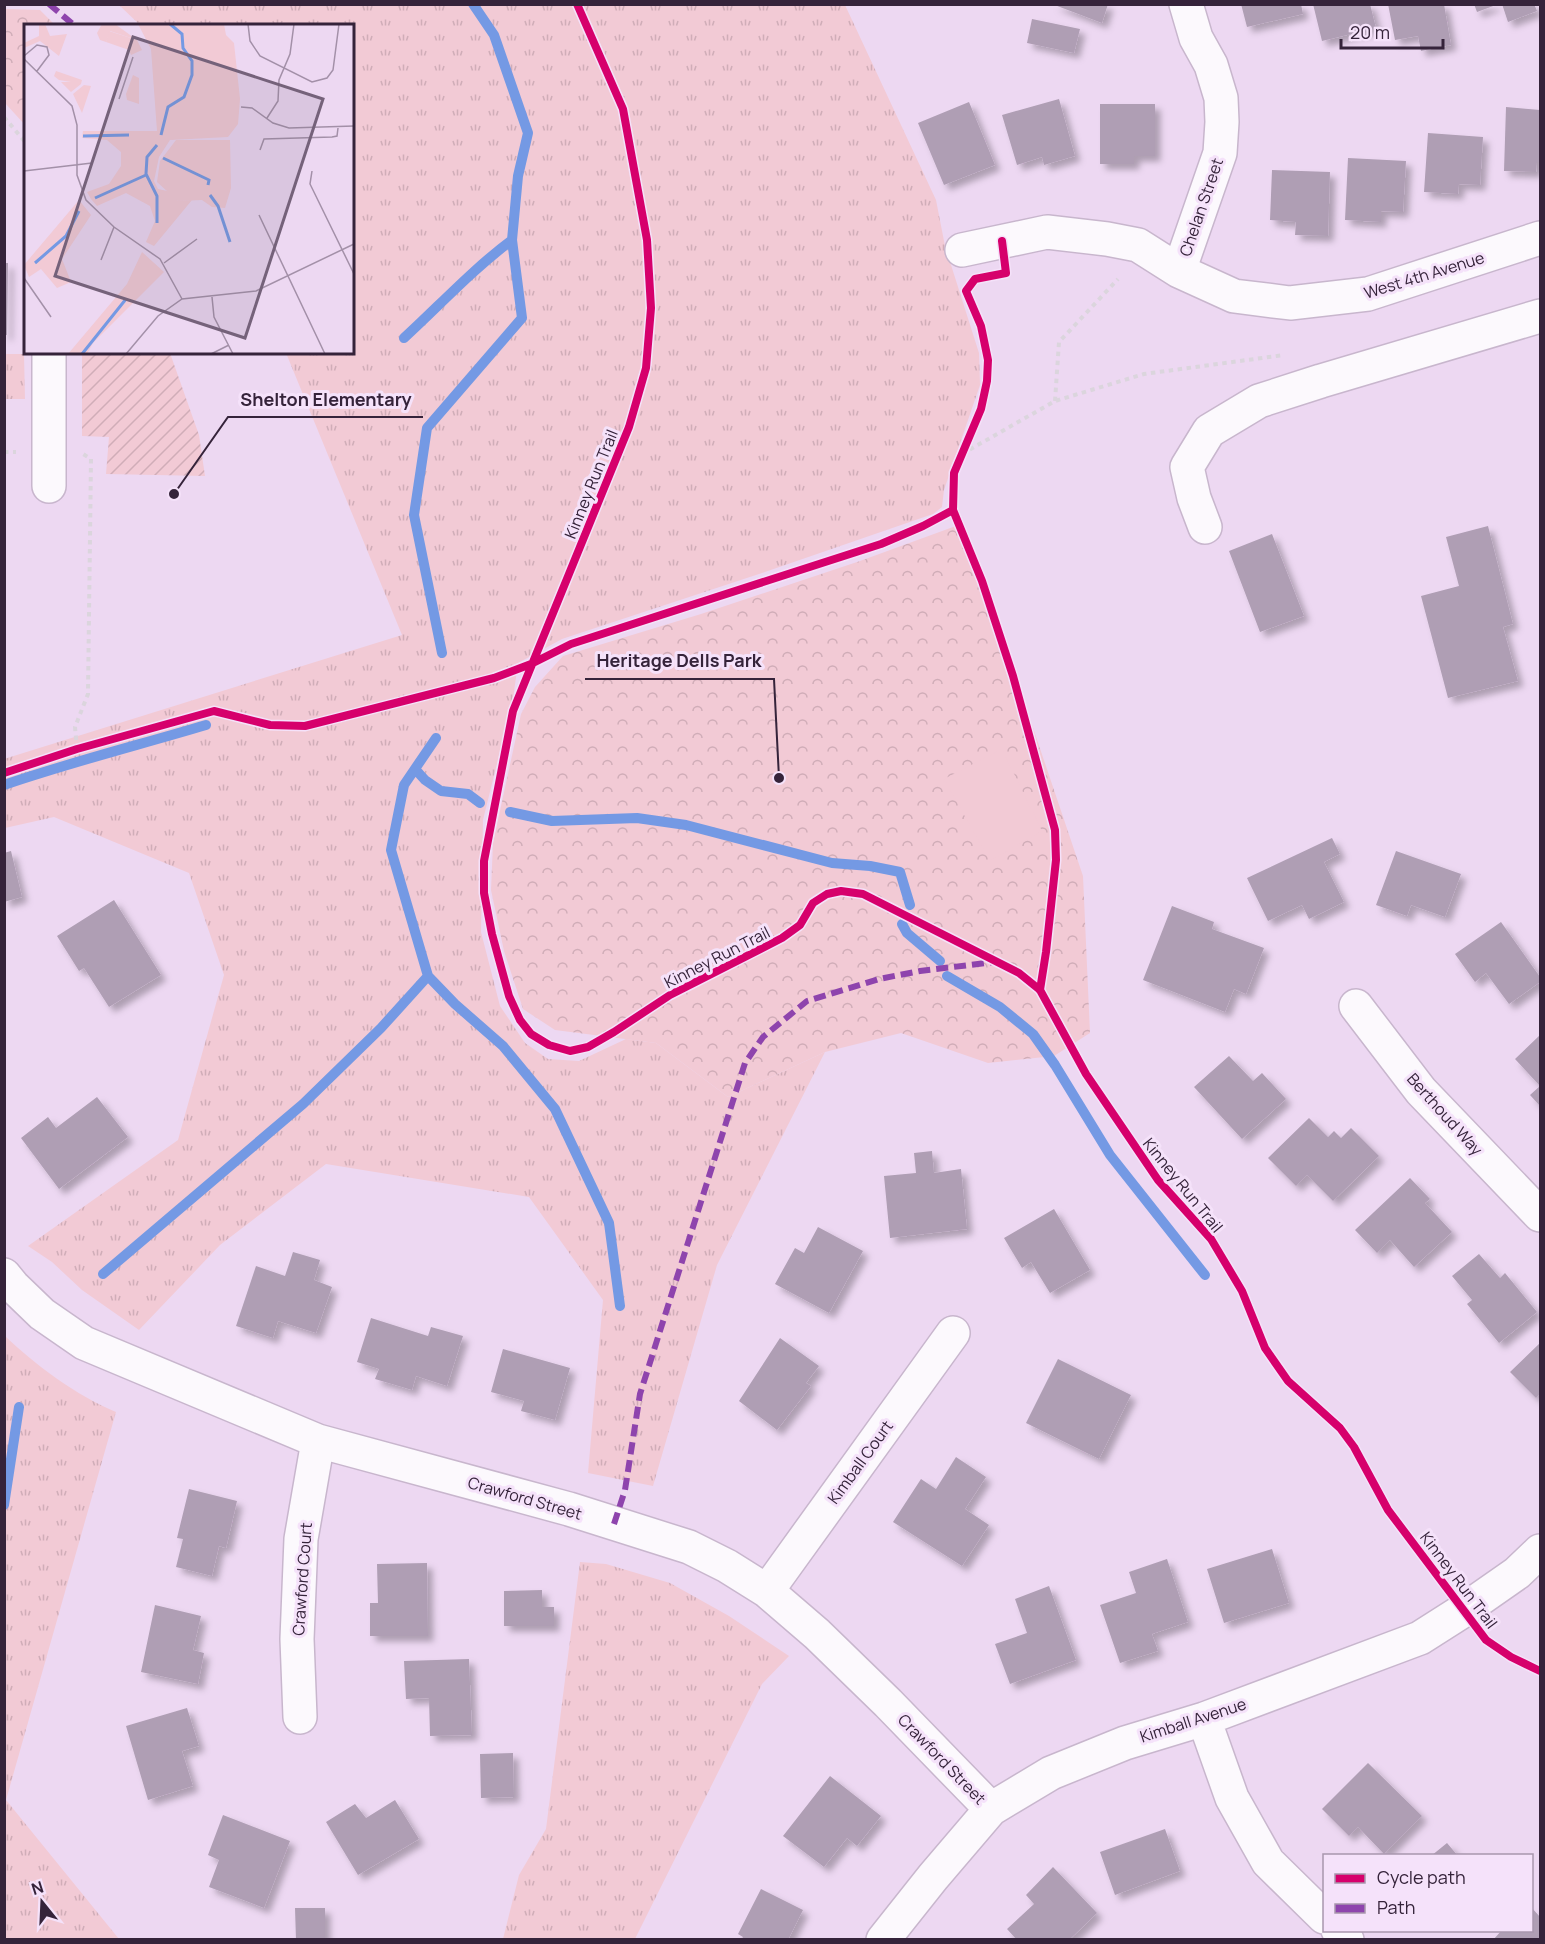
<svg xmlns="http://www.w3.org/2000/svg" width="1545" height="1944" viewBox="0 0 1545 1944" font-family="Manrope,sans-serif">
  <defs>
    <pattern id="grass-tufts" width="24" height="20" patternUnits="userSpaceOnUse" patternTransform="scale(1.5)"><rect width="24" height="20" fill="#f2cad5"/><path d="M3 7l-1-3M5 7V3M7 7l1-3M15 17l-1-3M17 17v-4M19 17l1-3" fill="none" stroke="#d0adb8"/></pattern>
    <pattern id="park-crowns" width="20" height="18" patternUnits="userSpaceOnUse" patternTransform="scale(1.5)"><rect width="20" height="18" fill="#f2cad5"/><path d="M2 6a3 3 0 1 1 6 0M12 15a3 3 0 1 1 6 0" fill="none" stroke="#d0adb8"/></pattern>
    <pattern id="garden-furrows" width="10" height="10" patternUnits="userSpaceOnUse" patternTransform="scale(1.5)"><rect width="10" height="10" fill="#f2cad5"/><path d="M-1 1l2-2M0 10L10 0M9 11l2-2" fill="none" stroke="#d0adb8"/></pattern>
    <filter id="shadow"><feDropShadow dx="5.5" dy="5.5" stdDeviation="3" flood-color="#0004"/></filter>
  </defs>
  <rect width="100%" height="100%" fill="#edd8f2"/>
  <path fill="url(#grass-tufts)" d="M119 5H845L936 200 945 246 979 353 980 385 944 490 942 507 933 514 762 573 562 639 518 663 513 699 483 820 481 932 500 1006 525 1043 548 1059 579 1061 626 1039 656 1043 728 1097 825 1052 717 1265 653 1486 588 1473 603 1300 529 1197 326 1164 220 1245 139 1330 82 1290 52 1262 28 1246 178 1140 224 975 189 873 54 817 5 828 4 759 402 635 286 353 352 352V26L140 25Z
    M5 354H24L25 399H5Z
    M4 1335C34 1364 77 1396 116 1412L6 1800 119 1939H5Z
    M580 1562 606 1564 670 1583 729 1616 789 1656 762 1684 635 1939H503L519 1875 546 1829Z"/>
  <path fill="url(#park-crowns)" d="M5 9 40 10 55 25 26 26 25 125 5 103Z
    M964 523 1083 876 1090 1033 1054 1056 988 1063 901 1033 825 1052 728 1097 656 1043 555 1030 523 1009 504 951 491 890 493 843 521 714 535 687 563 656 701 614 860 561Z"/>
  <path fill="url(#garden-furrows)" d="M82 353H170L199 435 205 476 106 474 109 437 82 436Z"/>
  <path fill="#f2cad5" d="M1002 749 1042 831 990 861 944 779Z"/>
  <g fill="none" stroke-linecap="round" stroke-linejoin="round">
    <path stroke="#7499e4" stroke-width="10" d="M404 338C440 305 473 269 512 240
      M442 653 414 515 427 428 522 318 512 240 518 176 528 133 494 35 473 4
      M436 738 404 785 391 850 428 976 455 1004 503 1046 555 1109 609 1223 620 1306
      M415 769 425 780 441 791 468 794 480 803
      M4 785C71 762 139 745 206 725
      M510 812 552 821 637 818 686 825 832 863 870 866 900 872 910 905
      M902 924 907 933 940 961
      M947 976 1000 1007 1033 1034 1055 1065 1110 1155 1205 1275
      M103 1274 303 1104 381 1028 428 976
      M4 1505 19 1407"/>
  </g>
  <path fill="#af9eb4" filter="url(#shadow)" d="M1052 4H1108L1102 23Z
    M1241 4H1301L1303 14 1247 27Z
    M1313 4H1370L1376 28 1322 41Z
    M1388 4H1444L1451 45 1421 51 1418 36 1395 40Z
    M1474 4H1496V5L1477 12Z
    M1502 4H1534L1537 11 1508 22Z
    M1032 19 1080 29 1074 53 1027 43Z
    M1059 99 1075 156 1044 165 1042 157 1017 165 1002 115Z
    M969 102 995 165 944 185 918 123Z
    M1100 104H1155V156H1134V164H1100Z
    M1506 107 1540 110V162H1537L1536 172 1504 171Z
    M1428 133 1483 137 1480 185 1459 184 1458 194 1424 192Z
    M1348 158 1406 161 1403 212 1381 211V222L1345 220Z
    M1272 170 1330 172 1328 236 1295 235 1296 222 1270 220Z
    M4 263H8L7 335H4Z
    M1488 526 1513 624 1503 627 1518 681 1448 698 1421 596 1459 586 1446 537Z
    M1272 534 1304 616 1260 632 1229 551Z
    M1332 838 1340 854 1324 862 1344 902 1309 919 1302 905 1268 921 1247 878Z
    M11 851 22 897 4 902V853Z
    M1396 851 1461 874 1445 917 1411 905 1407 916 1376 905Z
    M114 900 161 975 109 1007 84 968 79 971 57 936Z
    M1172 906 1214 922 1212 929 1264 948 1246 994 1234 989 1225 1012 1143 980Z
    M1501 922 1540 977V982L1509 1004 1486 973 1475 982 1455 954Z
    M1540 1035V1106L1530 1095 1540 1086 1515 1059Z
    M1229 1056 1253 1081 1262 1073 1286 1099 1242 1139 1194 1087Z
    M97 1097 128 1137 59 1189 21 1138 48 1117 56 1128Z
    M1309 1118 1328 1137 1334 1131 1341 1138 1351 1128 1379 1156 1333 1201 1307 1175 1296 1186 1268 1158Z
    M932 1151 934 1173 961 1169 967 1229 890 1238 884 1176 916 1173 914 1153Z
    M1410 1178 1430 1199 1425 1203 1452 1232 1414 1267 1390 1240 1377 1253 1355 1230Z
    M1054 1209 1090 1270 1050 1293 1031 1262 1022 1268 1004 1238Z
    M818 1227 863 1251 829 1313 775 1284 795 1248 804 1253Z
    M293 1252 320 1260 314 1280 332 1287 316 1333 278 1321 273 1338 236 1326 256 1266 285 1276Z
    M1479 1254 1500 1278 1505 1273 1537 1312 1499 1343 1467 1304 1472 1300 1452 1276Z
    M371 1318 428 1336 431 1327 463 1336 447 1386 416 1376 412 1390 375 1379 379 1369 357 1362Z
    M780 1338 819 1366 806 1383 811 1386 777 1430 739 1401Z
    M1540 1343V1394L1536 1398 1510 1372Z
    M503 1349 570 1368 555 1420 521 1411 524 1401 491 1392Z
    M1058 1359 1131 1395 1099 1459 1026 1423Z
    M956 1457 986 1477 965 1509 989 1525 962 1566 893 1522 921 1479 936 1489Z
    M189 1489 237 1501 226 1548 219 1546 212 1576 176 1567 183 1539 177 1538Z
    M1272 1549 1289 1603 1224 1623 1207 1569Z
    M1167 1559 1188 1622 1152 1634 1158 1651 1120 1663 1100 1605 1136 1593 1129 1572Z
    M427 1563 428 1636H370V1603H378L377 1564Z
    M1049 1586 1076 1660 1010 1684 995 1644 1027 1633 1015 1599Z
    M542 1590V1607H554V1626H504V1591Z
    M155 1605 201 1616 193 1650 204 1653 198 1684 141 1672Z
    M469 1659 472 1735 430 1736 429 1698 406 1699 404 1661Z
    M187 1708 199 1746 182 1751 193 1786 148 1800 126 1726Z
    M513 1753 514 1797 481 1798 480 1754Z
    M1368 1763 1422 1816 1384 1854 1358 1827 1349 1836 1322 1809Z
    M830 1776 881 1816 857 1846 847 1838 824 1867 783 1836Z
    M395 1800 419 1839 358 1875 326 1822 355 1804 366 1818Z
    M223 1815 290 1841 264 1908 209 1887 219 1860 208 1855Z
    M1165 1829 1180 1871 1115 1895 1100 1852Z
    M1447 1843 1458 1856H1431Z
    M1053 1867 1097 1913 1069 1940H1017L1007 1929 1034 1904 1026 1895Z
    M761 1889 803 1910 788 1940H741L743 1937 738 1934Z
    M295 1908H325V1940H296Z
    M1532 1908 1540 1917V1940H1493L1502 1930H1532Z"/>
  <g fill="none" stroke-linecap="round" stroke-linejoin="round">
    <g stroke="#c8b6cd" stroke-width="36">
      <path id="minor" d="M962 250 1047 232 1107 239 1138 245 1179 271 1234 296 1290 303 1368 294 1540 238
        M1179 271 1220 153 1222 122 1221 98 1211 65 1196 38 1186 4
        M49 352V486
        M1205 527 1194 498 1187 467 1209 431 1259 401 1321 381 1540 316
        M1356 1006 1421 1091 1540 1215
        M4 1275 13 1286 42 1314 84 1343 318 1441 569 1509 689 1547 727 1566 767 1591 817 1634 888 1703 991 1809
        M767 1591 953 1333
        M300 1717 297 1639 301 1539 318 1441
        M1204 1719 1232 1798 1268 1862 1324 1917
        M1338 1930 1347 1940
        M883 1940 933 1877 991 1809 1051 1773 1125 1743 1204 1719 1420 1638 1464 1610 1517 1573 1540 1551"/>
    </g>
    <path stroke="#dbd5dd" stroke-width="4" stroke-dasharray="4.5 4.5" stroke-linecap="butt" d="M4 117 26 143
      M1055 401 1059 342 1118 279
      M4 452H16
      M962 454 1055 401 1144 374 1284 355
      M77 749 75 727 88 694 91 459 83 454"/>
    <use href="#minor" stroke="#fcf9fd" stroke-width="33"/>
    <path stroke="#8e44ad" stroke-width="6" stroke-dasharray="12 6" stroke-linecap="butt" d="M49 4 75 26
      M614 1524 625 1490 640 1394 745 1063 763 1037 807 1001 879 979 920 971 994 962"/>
    <g stroke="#f5e2fa" stroke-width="11">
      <path id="cycleway" d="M577 4 623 109 647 240 651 308 646 368 629 427 513 711 484 861V893L492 934 509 996 520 1020 531 1034 549 1045 570 1051 588 1047 614 1032 670 995 782 938 800 925 813 903 827 894 841 891 863 894 1019 973 1040 990 1086 1074 1158 1180 1211 1239 1242 1291 1265 1348 1288 1381 1340 1428 1354 1447 1388 1510 1486 1640 1511 1657 1540 1671
        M953 510 982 581 1013 676 1055 830 1056 860 1046 952 1040 990
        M4 773 77 749 214 711 270 725 305 726 494 678 531 664 571 644 881 544 923 526 953 510 954 473 981 409 987 381 988 360 981 326 966 291 975 279 1006 273 1002 241"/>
    </g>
    <use href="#cycleway" stroke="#d6006c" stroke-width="8"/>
  </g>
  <g text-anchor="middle" stroke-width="6" stroke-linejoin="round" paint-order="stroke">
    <g font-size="16" fill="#35233a" stroke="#f5e2fa">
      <text transform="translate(1201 207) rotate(-71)" y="6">Chelan Street</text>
      <text transform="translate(1424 275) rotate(-17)" y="6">West 4th Avenue</text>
      <text transform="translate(591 484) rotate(-68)" y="6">Kinney Run Trail</text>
      <text transform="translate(717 957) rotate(-27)" y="6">Kinney Run Trail</text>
      <text transform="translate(1445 1114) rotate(48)" y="6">Berthoud Way</text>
      <text transform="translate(1183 1185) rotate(51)" y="6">Kinney Run Trail</text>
      <text transform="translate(860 1462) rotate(-54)" y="6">Kimball Court</text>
      <text transform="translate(525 1498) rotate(16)" y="6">Crawford Street</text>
      <text transform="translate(302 1579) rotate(-86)" y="6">Crawford Court</text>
      <text transform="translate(1459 1580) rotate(53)" y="6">Kinney Run Trail</text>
      <text transform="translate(1193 1720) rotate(-18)" y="6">Kimball Avenue</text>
      <text transform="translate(942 1759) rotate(46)" y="6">Crawford Street</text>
    </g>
  </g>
  <g transform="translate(24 24)">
    <rect width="330" height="330" fill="#edd8f2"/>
    <path d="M15 0H21L26 12 43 10 35 32 16 17 0 24V19L15 12ZM78 0H91L113 16 86 7 82 18 76 16 73 9ZM114 0H200L202 11 210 19 216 75 214 100 204 113 146 116 135 133 130 157 134 165 148 168 154 177 168 176 130 222 122 218 131 197 126 182 102 169 73 182 67 175 63 168 85 160 97 142V128L83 116 58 114 59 107H133L127 25ZM32 47 58 56 57 60 47 68 37 58H47L35 56 30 52ZM60 61 67 62 58 89 49 70ZM55 176 67 191 38 235 47 258 33 264 17 245 5 253 0 241ZM118 228 140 248 69 319 63 330H44L103 260Z" fill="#f2cad5"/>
    <path d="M85 7 113 16 118 26 107 31 105 26 82 18ZM152 116H206L207 164 201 184 188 183 178 176 154 177 133 158 136 137Z" fill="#f2cad5"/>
    <path d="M109 51 115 54V80L103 76 102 70Z" fill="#f2cad5"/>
    <path fill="none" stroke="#7499e4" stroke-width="3" d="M137 111 144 83 160 73 168 51V37L159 24 158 10 146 0M59 112 105 111M139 134 185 156 184 161M186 171 194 182 206 218M71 174 122 151M133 199V172L122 150 123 133 133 121M11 239 42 212 55 187M58 330 102 275"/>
    <path fill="none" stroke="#a390a8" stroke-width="1.5" d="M224 0 226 17 236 32 288 58 303 54 309 46 315 0M0 32 13 21 23 23 25 31 13 47M0 35 48 82 53 101V151L62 176 90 203 136 235 158 275M95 75 109 33M217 83 228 84 249 99 265 104 330 102M243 94 254 77 255 56 266 30 270 0M236 126 240 115 308 113 313 112 314 104M0 147 68 139M288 147 286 160 330 250M235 191 301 330M77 236 90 203M140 239 173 215M0 254 27 293M188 273 190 293 209 330M102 330 134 292 158 275 232 267 330 220M187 330 205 321"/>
    <path fill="#75627a" fill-opacity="0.15" stroke="#75627a" stroke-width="3" d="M109 13 299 75 221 314 31 252Z"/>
    <rect width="330" height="330" fill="none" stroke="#35233a" stroke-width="3"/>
  </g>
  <path fill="none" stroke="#35233a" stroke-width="2" d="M174 494L228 417H423M779 778L774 679H585"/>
  <g fill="#35233a" stroke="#f5e2fa" stroke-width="2">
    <circle cx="174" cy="494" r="6"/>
    <circle cx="779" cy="778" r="6"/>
  </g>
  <g font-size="18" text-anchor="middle" font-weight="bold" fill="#35233a" stroke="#f5e2fa" stroke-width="6" stroke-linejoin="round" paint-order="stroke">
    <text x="326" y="406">Shelton Elementary</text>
    <text x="679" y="667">Heritage Dells Park</text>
  </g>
  <rect width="1545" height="1944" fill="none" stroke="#35233a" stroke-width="12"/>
  <rect x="1323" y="1854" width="210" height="78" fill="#f5e2fa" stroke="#a896ad" stroke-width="1.5"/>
  <rect x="1335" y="1874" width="30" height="9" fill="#d6006c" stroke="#a896ad" stroke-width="1.5"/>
  <text x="1377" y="1884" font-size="18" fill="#35233a">Cycle path</text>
  <rect x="1335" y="1904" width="30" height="9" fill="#8e44ad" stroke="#a896ad" stroke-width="1.5"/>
  <text x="1377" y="1914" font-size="18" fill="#35233a">Path</text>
  <g transform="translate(42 1902) rotate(342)" stroke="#f5e2fa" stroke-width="4.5" paint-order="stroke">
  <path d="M0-4.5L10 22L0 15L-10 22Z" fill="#35233a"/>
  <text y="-9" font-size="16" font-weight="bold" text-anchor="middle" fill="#35233a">N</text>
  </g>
  <path d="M1341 39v9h102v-9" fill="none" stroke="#35233a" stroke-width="3"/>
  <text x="1350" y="39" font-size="18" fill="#35233a" stroke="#f5e2fa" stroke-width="4.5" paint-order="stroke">20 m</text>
</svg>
